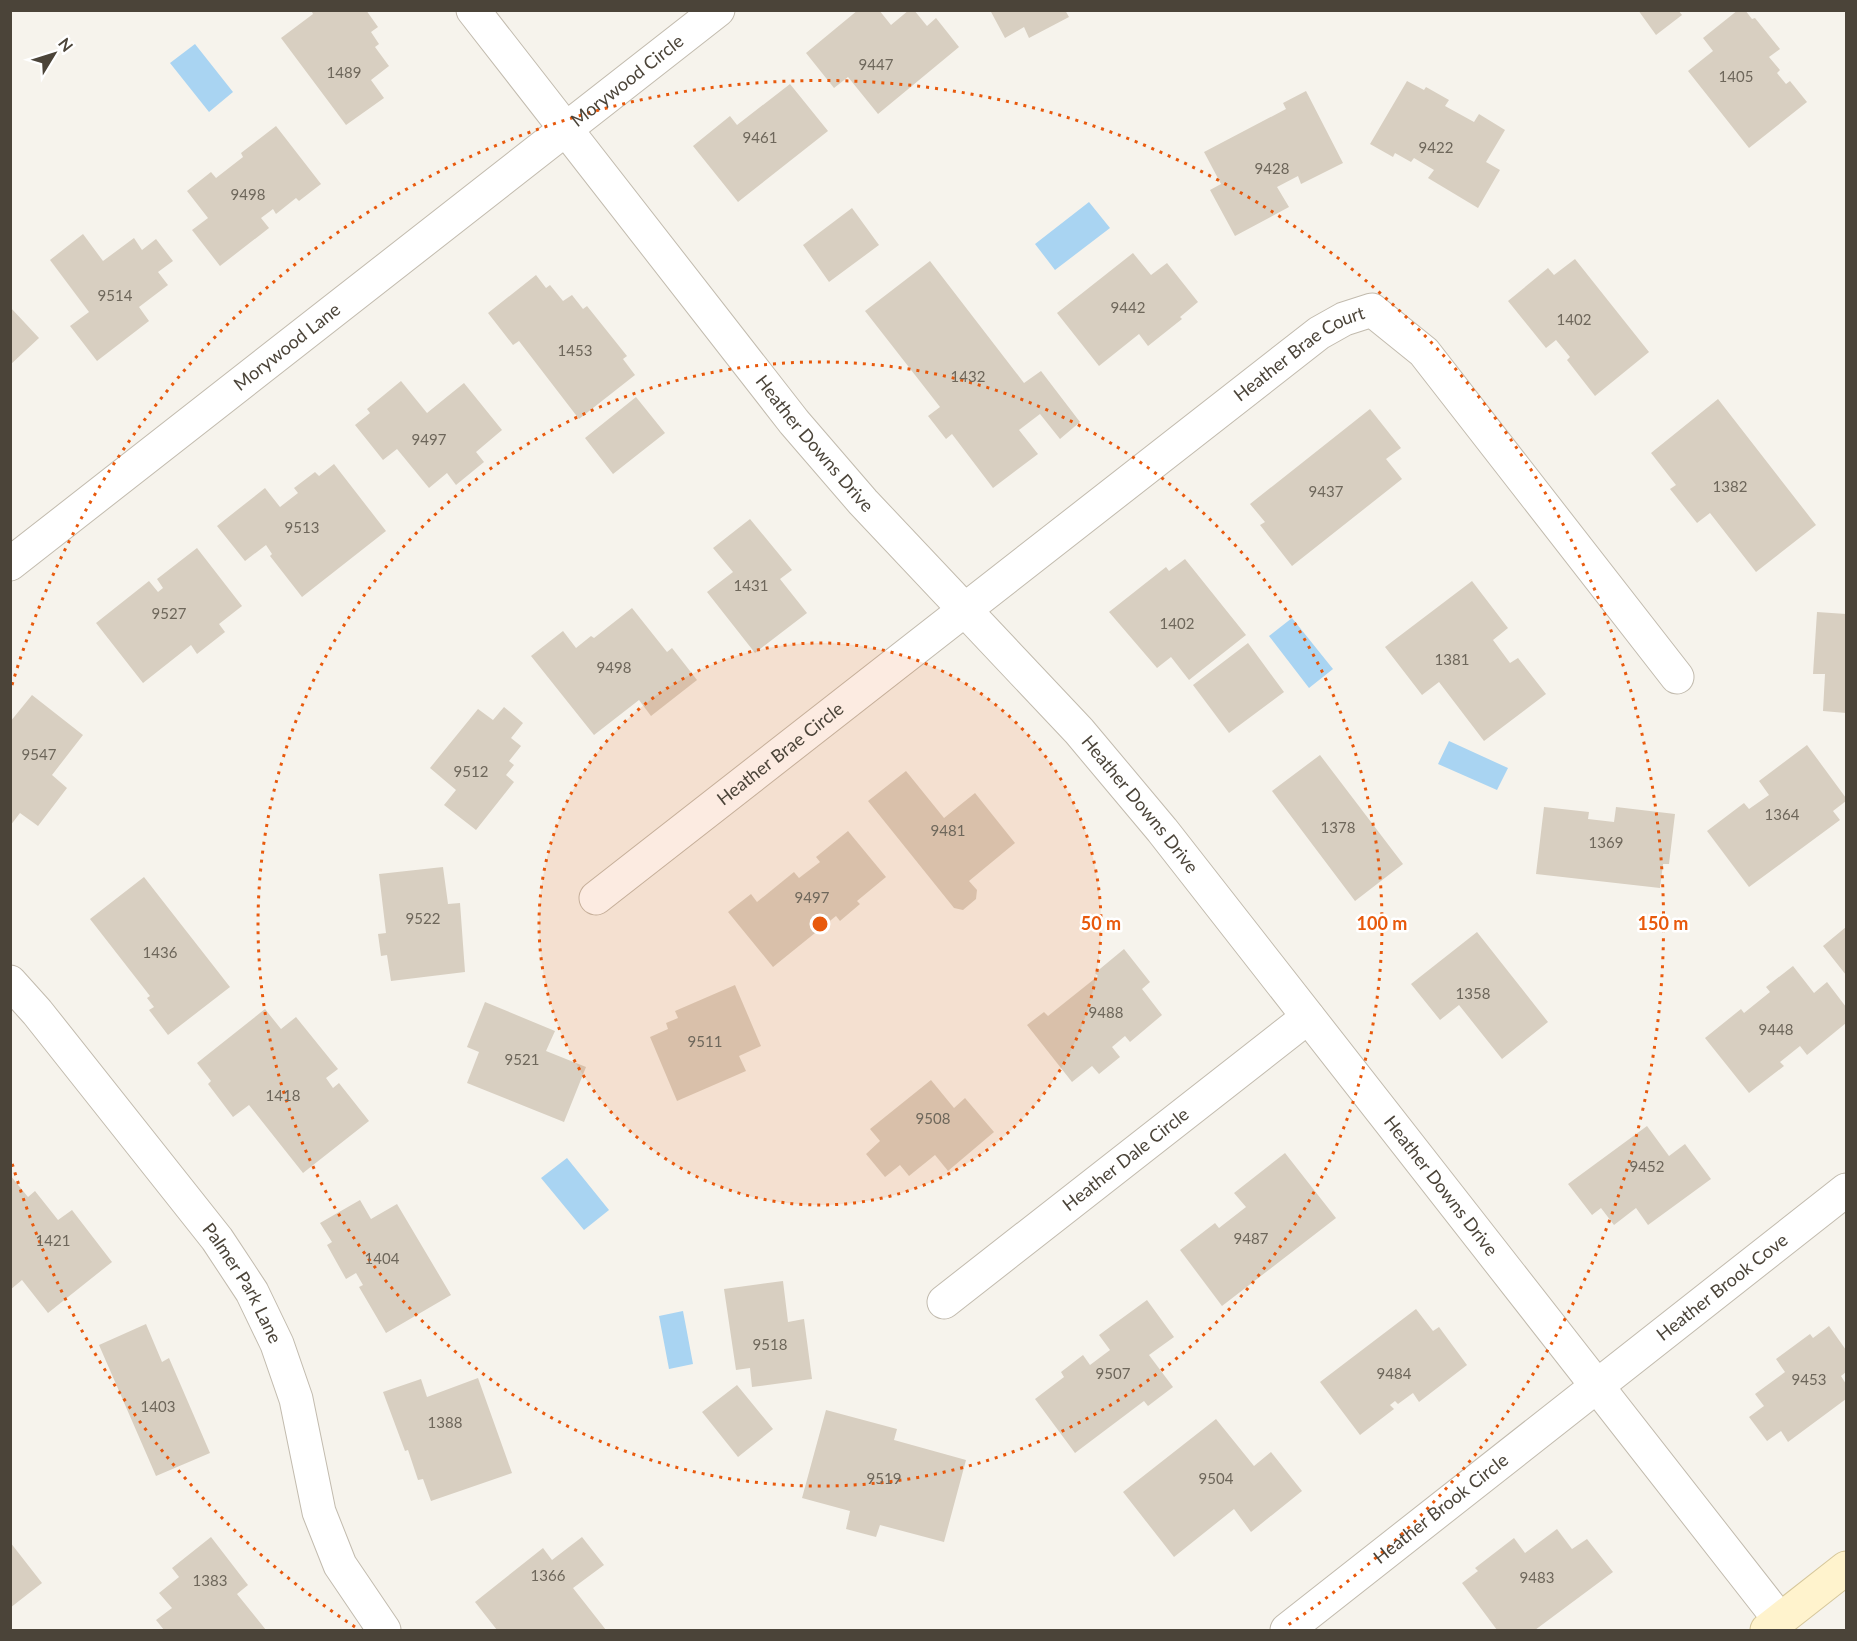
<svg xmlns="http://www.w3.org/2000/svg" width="1857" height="1641" viewBox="0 0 1857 1641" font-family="Lato,sans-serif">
  <rect width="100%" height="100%" fill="#f6f3ec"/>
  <path fill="#a9d4f2" d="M195 44 233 92 209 112 170 63Z
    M1089 202 1110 228 1055 270 1035 244Z
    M1292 618 1333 669 1309 688 1269 636Z
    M1449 741 1508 768 1497 790 1438 764Z
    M567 1158 609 1210 584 1230 541 1178Z
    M683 1311 693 1364 669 1369 659 1316Z"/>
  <path fill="#d8cfc1" d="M311 10H366L378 27 371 32 379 44 375 47 389 66 371 80 384 98 346 125 281 38 313 14Z
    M858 10H879L891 25 909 10H914L927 26 936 18 959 47 878 114 848 77 834 88 806 53Z
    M990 10H1065L1069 17 1029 38 1024 27 1005 38Z
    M1638 10H1678L1682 15 1656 35Z
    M1738 10H1745L1752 19 1755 18 1780 49 1769 57 1780 70 1777 73 1786 84 1790 81 1807 102 1749 148 1688 71 1713 51 1703 38Z
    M1407 81 1424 90 1426 87 1449 100 1445 106 1474 122 1479 114 1505 130 1486 162 1500 170 1478 208 1428 178 1434 170 1414 158 1411 162 1395 153 1393 157 1370 144Z
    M790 84 828 131 738 202 693 146 730 116 737 125Z
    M1306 91 1343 163 1301 184 1298 176 1277 187 1289 207 1235 236 1210 190 1221 184 1204 152 1286 109 1283 103Z
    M276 126 321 184 299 201 296 198 276 214 273 209 261 218 269 228 220 266 192 230 208 218 187 191 211 172 216 178 243 157 241 153Z
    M852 208 879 245 829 282 803 245Z
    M83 234 103 261 134 238 142 250 156 239 173 261 158 272 168 285 139 307 149 321 97 361 70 326 89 312 50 260Z
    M1133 253 1151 275 1167 263 1198 302 1180 317 1182 319 1148 346 1139 334 1099 366 1057 313Z
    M1575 259 1649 352 1595 396 1567 360 1570 357 1556 340 1546 348 1508 301 1548 268 1554 275Z
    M930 261 1024 383 1041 371 1080 422 1060 439 1040 414 1019 430 1038 454 993 488 952 434 946 439 928 416 940 407 865 311Z
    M536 275 546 288 550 285 563 301 572 295 583 309 587 306 627 356 623 359 635 375 579 419 519 341 513 345 488 313Z
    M10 307 39 338 10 365Z
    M401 381 427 413 464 383 502 430 476 452 484 462 456 485 447 473 429 488 397 449 383 460 355 425 370 413 367 409Z
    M636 397 665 433 613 474 585 438Z
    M1718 399 1816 525 1756 572 1710 513 1697 523 1670 489 1676 485 1651 453Z
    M1370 409 1401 448 1386 459 1402 479 1292 566 1260 525 1265 522 1250 504Z
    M334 464 386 531 302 597 270 556 272 554 266 545 245 561 217 526 265 488 280 507 298 493 294 488 315 472 319 476Z
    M750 519 792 570 780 579 807 613 755 653 707 592 733 572 713 548Z
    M197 548 242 606 219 624 225 632 197 654 191 645 143 683 96 623 149 581 158 592 163 588 157 579Z
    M1185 559 1246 635 1189 680 1171 657 1157 668 1109 612 1166 567 1169 571Z
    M1472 581 1508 628 1493 640 1510 663 1518 658 1546 694 1484 741 1439 682 1422 695 1385 647Z
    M632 608 667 652 672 648 697 680 651 716 639 700 594 735 531 656 563 631 576 648 591 636 594 638Z
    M1817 612 1846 614V713L1823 711 1825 674H1813Z
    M1248 643 1284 692 1229 733 1193 685Z
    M32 695 83 735 52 775 67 788 38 826 20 813 10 826V722Z
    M504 707 523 723 511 738 521 746 509 761 514 765 506 775 514 782 476 830 444 805 456 790 430 768 478 709 493 720Z
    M1807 745 1846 798V801L1833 811 1840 820 1749 887 1707 831 1744 803 1749 809 1769 795 1759 781Z
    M1320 755 1403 864 1355 901 1272 791Z
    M906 771 944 818 975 793 1015 843 969 881 977 890 976 899 963 910 954 908 868 801Z
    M1544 807 1589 812 1588 819 1614 822 1616 807 1675 814 1669 864H1663L1660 888 1536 874Z
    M848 831 886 877 857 901 860 904 840 921 836 916 773 967 728 912 751 894 757 902 794 872 799 878 820 862 816 857Z
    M443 867 448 904 460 903 465 972 391 981 387 955 381 956 378 934 386 933 379 874Z
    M144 877 230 987 168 1035 149 1010 154 1007 147 998 150 996 90 919Z
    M1846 927V975L1823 946Z
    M1477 932 1548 1022 1502 1059 1459 1005 1440 1020 1411 984Z
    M1124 949 1150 982 1142 989 1162 1015 1130 1042 1125 1036 1112 1047 1120 1057 1099 1074 1092 1066 1072 1082 1027 1025 1044 1012 1048 1016 1098 976 1095 973Z
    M1793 966 1814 993 1827 982 1846 1007V1023L1807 1055 1800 1046 1780 1062 1784 1066 1749 1093 1705 1038 1741 1009 1744 1013 1770 992 1766 987Z
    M735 985 761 1046 739 1056 746 1071 677 1101 650 1037 668 1029 666 1023 678 1018 675 1011Z
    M485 1002 555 1031 546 1051 586 1067 564 1122 467 1083 479 1052 467 1047Z
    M265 1009 281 1029 296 1017 338 1069 326 1078 333 1088 339 1083 369 1121 303 1173 249 1105 233 1117 208 1084 211 1081 197 1063Z
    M931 1080 954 1108 965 1098 994 1132 948 1171 935 1155 909 1176 900 1165 885 1177 866 1154 880 1141 870 1129Z
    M1647 1126 1669 1156 1685 1144 1711 1179 1648 1225 1636 1208 1614 1225 1601 1208 1592 1215 1568 1184Z
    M1285 1153 1336 1218 1222 1306 1180 1250 1215 1223 1219 1228 1246 1207 1234 1193Z
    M10 1175 28 1197 35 1191 58 1220 72 1210 112 1262 48 1313 22 1280 10 1290Z
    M360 1200 371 1219 397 1204 451 1295 386 1333 359 1287 363 1285 356 1273 346 1279 327 1245 332 1242 320 1223Z
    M783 1281 788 1322 804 1319 812 1379 752 1387 750 1368 736 1370 724 1289Z
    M1147 1300 1174 1337 1149 1355 1173 1387 1148 1406 1144 1401 1075 1453 1035 1399 1064 1377 1061 1372 1083 1355 1090 1365 1110 1350 1099 1335Z
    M1416 1309 1433 1331 1439 1327 1467 1365 1419 1402 1413 1393 1398 1404 1395 1401 1390 1405 1394 1409 1360 1435 1320 1382Z
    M146 1324 162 1362 169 1358 210 1453 156 1476 99 1345Z
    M1829 1326 1846 1350V1372L1841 1376 1846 1384V1399L1788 1442 1781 1431 1767 1441 1749 1417 1764 1406 1755 1394 1785 1372 1776 1359 1810 1334 1813 1338Z
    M478 1378 512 1473 431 1501 423 1479 418 1480 408 1450 405 1451 383 1392 421 1379 427 1397Z
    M737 1385 773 1429 738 1457 702 1412Z
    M826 1410 897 1429 894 1440 966 1460 944 1542 880 1525 876 1537 846 1529 850 1511 802 1498Z
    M1216 1419 1254 1466 1271 1452 1302 1491 1251 1532 1234 1509 1174 1557 1123 1492Z
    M1557 1529 1572 1549 1587 1539 1613 1572 1535 1630H1497L1462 1583 1478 1571 1475 1568 1514 1538 1525 1553Z
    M211 1537 248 1585 237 1594 266 1630H164L156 1620 172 1608 159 1593 179 1577 172 1568Z
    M582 1537 604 1565 573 1588 606 1630H497L475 1602 543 1548 552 1560Z
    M10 1542 42 1583 10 1608Z"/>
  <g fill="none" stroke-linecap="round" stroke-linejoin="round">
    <g stroke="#c2bbae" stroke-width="35">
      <g id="street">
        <path id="s1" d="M473 10 794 422 863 502 1079 731 1162 830 1780 1620"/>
        <path id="s2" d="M10 564 718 10"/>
        <path id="s3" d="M596 898 1319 333 1344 319 1372 310 1424 352 1677 677"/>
        <path id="s4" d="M10 982 37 1012 217 1239 252 1292 277 1344 296 1399 319 1512 340 1565 384 1630"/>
        <path id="s5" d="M944 1302 1308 1017"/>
        <path id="s6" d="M1287 1630 1846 1190"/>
      </g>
    </g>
    <g stroke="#d6c79b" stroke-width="35">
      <path id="secondary" d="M1767 1630 1846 1568"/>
    </g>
    <use href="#street" stroke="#fff" stroke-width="33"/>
    <use href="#secondary" stroke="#fff3cd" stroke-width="33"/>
  </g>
  <circle cx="820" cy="924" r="281" fill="#e8590c" fill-opacity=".12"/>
  <g fill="none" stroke="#e8590c" stroke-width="3" stroke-dasharray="3 6">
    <circle cx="820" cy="924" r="281"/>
    <circle cx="820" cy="924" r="562"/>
    <path d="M355 1627A843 843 0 0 1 12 1163M12 685A843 843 0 1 1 1285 1627"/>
  </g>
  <g text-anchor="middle" stroke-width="5" stroke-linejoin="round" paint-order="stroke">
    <g font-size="15" fill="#6e675b">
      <text x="876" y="70">9447</text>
      <text x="344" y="78">1489</text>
      <text x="1736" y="82">1405</text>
      <text x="760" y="143">9461</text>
      <text x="1436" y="153">9422</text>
      <text x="1272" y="174">9428</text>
      <text x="248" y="200">9498</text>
      <text x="115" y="301">9514</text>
      <text x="1128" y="313">9442</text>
      <text x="1574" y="325">1402</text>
      <text x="575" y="356">1453</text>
      <text x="968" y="382">1432</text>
      <text x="429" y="445">9497</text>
      <text x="1730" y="492">1382</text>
      <text x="1326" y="497">9437</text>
      <text x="302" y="533">9513</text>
      <text x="751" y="591">1431</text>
      <text x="169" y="619">9527</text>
      <text x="1177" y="629">1402</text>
      <text x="1452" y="665">1381</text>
      <text x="614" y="673">9498</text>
      <text x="39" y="760">9547</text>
      <text x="471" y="777">9512</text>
      <text x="1782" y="820">1364</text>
      <text x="1338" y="833">1378</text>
      <text x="948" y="836">9481</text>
      <text x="1606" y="848">1369</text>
      <text x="812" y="903">9497</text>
      <text x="423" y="924">9522</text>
      <text x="160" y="958">1436</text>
      <text x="1473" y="999">1358</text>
      <text x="1106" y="1018">9488</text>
      <text x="1776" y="1035">9448</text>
      <text x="705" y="1047">9511</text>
      <text x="522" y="1065">9521</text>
      <text x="283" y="1101">1418</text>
      <text x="933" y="1124">9508</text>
      <text x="1647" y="1172">9452</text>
      <text x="1251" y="1244">9487</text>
      <text x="53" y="1246">1421</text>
      <text x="382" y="1264">1404</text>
      <text x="770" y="1350">9518</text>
      <text x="1113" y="1379">9507</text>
      <text x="1394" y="1379">9484</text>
      <text x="1809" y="1385">9453</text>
      <text x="158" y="1412">1403</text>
      <text x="445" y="1428">1388</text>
      <text x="884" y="1484">9519</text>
      <text x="1216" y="1484">9504</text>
      <text x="548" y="1581">1366</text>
      <text x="1537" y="1583">9483</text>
      <text x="210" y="1586">1383</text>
    </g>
    <g font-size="18" fill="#4b4439" stroke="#fff">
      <text dy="6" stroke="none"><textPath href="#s2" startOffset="784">Morywood Circle</textPath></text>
      <text dy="6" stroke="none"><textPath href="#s2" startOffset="352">Morywood Lane</textPath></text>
      <text dy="6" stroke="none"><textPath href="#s3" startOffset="890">Heather Brae Court</textPath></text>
      <text dy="6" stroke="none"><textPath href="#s1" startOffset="552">Heather Downs Drive</textPath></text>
      <text dy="6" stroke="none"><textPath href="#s3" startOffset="234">Heather Brae Circle</textPath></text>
      <text dy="6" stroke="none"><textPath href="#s1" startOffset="1038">Heather Downs Drive</textPath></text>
      <text dy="6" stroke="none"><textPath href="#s5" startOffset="231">Heather Dale Circle</textPath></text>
      <text dy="6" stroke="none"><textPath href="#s1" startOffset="1524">Heather Downs Drive</textPath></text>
      <text dy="6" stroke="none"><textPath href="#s4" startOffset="381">Palmer Park Lane</textPath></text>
      <text dy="6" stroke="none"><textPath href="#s6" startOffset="554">Heather Brook Cove</textPath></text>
      <text dy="6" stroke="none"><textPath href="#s6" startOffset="196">Heather Brook Circle</textPath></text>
    </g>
  </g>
  <circle cx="820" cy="924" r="9" fill="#e8590c" stroke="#fff" stroke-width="3"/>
  <g font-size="18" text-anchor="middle" font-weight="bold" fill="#e8590c" stroke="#fff" stroke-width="5" stroke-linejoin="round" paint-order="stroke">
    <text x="1101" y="930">50 m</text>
    <text x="1382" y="930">100 m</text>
    <text x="1663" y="930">150 m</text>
  </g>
  <rect width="1857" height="1641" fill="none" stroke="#4b4439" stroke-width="24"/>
  <g transform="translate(54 54) rotate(52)" stroke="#ffffff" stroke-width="4.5" paint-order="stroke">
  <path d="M0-4.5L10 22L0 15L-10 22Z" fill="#4b4439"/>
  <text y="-9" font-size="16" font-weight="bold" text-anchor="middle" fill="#4b4439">N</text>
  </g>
</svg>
